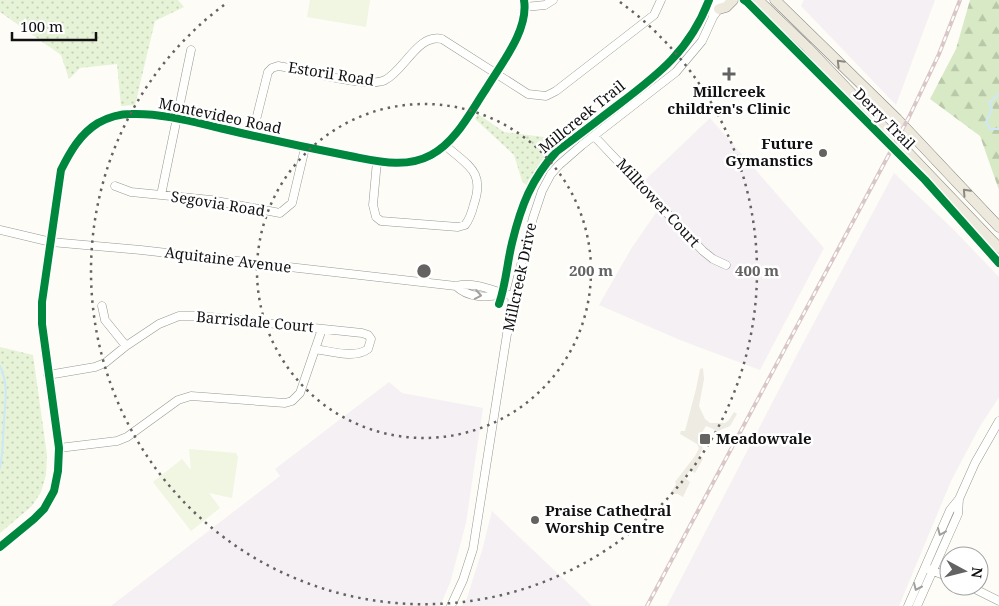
<svg xmlns="http://www.w3.org/2000/svg" width="999" height="606" viewBox="0 0 999 606" font-family="'Noto Serif',serif">
  <defs>
    <pattern id="forest-firs" width="22" height="20" patternUnits="userSpaceOnUse" patternTransform="scale(1.25)"><rect width="22" height="20" fill="#d8eac5"/><path d="M5 1l3.5 6h-7zM16 11l3.5 6h-7z" fill="#b8c8a8"/></pattern>
    <pattern id="park-dots" width="8" height="8" patternUnits="userSpaceOnUse" patternTransform="scale(1.25)"><rect width="8" height="8" fill="#e7f3d7"/><path d="M2 2h.1M6 6h.1" fill="none" stroke="#c5cfb8" stroke-width="1.8" stroke-linecap="round"/></pattern>
  </defs>
  <rect width="100%" height="100%" fill="#fdfcf7"/>
  <path fill="#f5f0f3" d="M804 0H935L896 105 801 6Z
    M710 118 824 248 760 370 680 340 599 305 631 249 664 201 645 180Z
    M894 173 954 230 999 277V397L979 428 951 481 899 606H667L801 347Z
    M389 382 402 393 483 408 466 523 450 583 440 606H111L280 476 275 469Z
    M492 511 592 606H462L467 598 483 547Z"/>
  <path fill="url(#forest-firs)" d="M970 0H999V190L980 136 930 99 956 49Z"/>
  <path fill="url(#park-dots)" d="M0 0H178L184 7 155 21 135 105 121 106 117 64 80 68 69 79 61 55 0 12Z
    M478 114 504 132 544 137 557 149 528 187 522 181 514 155 475 119Z
    M0 347 33 355 47 455 46 475 41 492 32 506 0 533Z"/>
  <path fill="#f0f6e1" d="M310 0H370L366 27 307 17Z
    M189 449 236 453 238 457 232 498 209 493 220 508 191 531 153 482 182 459 191 470Z"/>
  <path fill="#edebe2" d="M703 368 704 379 699 406 705 419 710 423H725L729 420 734 412 737 414 730 426 718 431 706 426 700 436 704 438 700 444 703 448 699 456 703 459 695 473 690 470 685 478 690 482 683 497 678 494H670L676 484 675 482 695 456 699 448 697 444 680 434 681 431H685L696 389 700 369Z"/>
  <g fill="none" stroke-linecap="round" stroke-linejoin="round">
    <path stroke="#cde8f7" stroke-width="2" d="M999 94 989 103 992 109 986 122 990 129H999
      M0 366C9 385 5 401 4 421 3 437 3 452 0 468"/>
    <g stroke="#979795" stroke-width="9">
      <path id="minor" d="M525 7 545 5 553 0
        M713 15 716 0
        M252 136 268 72 272 68 278 66C299 69 369 89 385 80 404 71 418 33 442 39L528 94 546 96 556 91 654 15 661 0
        M594 136 703 251 713 259 726 265
        M377 161 373 205 376 217 381 221 458 227 465 225C470 219 472 212 474 204 485 171 468 166 446 146
        M115 186 131 192 211 200 280 213 292 203 305 148
        M161 195 191 50
        M0 230 51 242 141 250 456 286C477 281 494 292 513 296
        M456 286C468 298 487 298 502 294
        M102 306 105 320 126 346
        M48 375 95 367 105 363 126 346 159 324 179 316H200L362 333 368 335 371 339 368 349C355 359 330 351 315 349
        M59 448 117 441 127 437 178 400 191 396 285 403 292 401 300 393 322 329
        M0 547 34 519 44 509 54 491 58 471 59 448 42 324V302L61 170C70 152 80 134 98 123 107 118 120 114 131 114 162 113 194 122 224 129 266 139 308 148 350 156 377 161 405 169 431 155 456 142 471 111 486 89 501 64 529 30 524 0
        M928 569 949 577
        M969 586 999 601
        M451 606 463 580 473 549 513 296 533 218 542 191 551 174 559 165 582 145 676 72 702 41 713 17 725 0
        M908 606 950 510 959 499 975 463 999 421
        M917 606 958 514 959 499"/>
    </g>
    <g stroke="#858482" stroke-width="11">
      <path id="major" d="M758 0 807 47 999 248
        M775 0 897 119 999 227
        M719 9 726 7 733 0"/>
    </g>
    <use href="#minor" stroke="#fffffe" stroke-width="8"/>
    <use href="#major" stroke="#ede9dc" stroke-width="10"/>
    <g stroke="#d9c6c7" stroke-width="4">
      <path id="rail" d="M647 606 909 117 939 54 960 0"/>
    </g>
    <use href="#rail" stroke="#fff" stroke-width="2" stroke-dasharray="5.5" stroke-linecap="butt"/>
    <g stroke="#fff" stroke-width="11">
      <path id="cycleway" d="M744 0 747 2 925 180 999 263
        M499 304C506 284 507 263 512 243 521 206 531 179 557 151 578 136 598 120 618 105 659 74 690 50 709 0
        M0 547 34 519 44 509 54 491 58 471 59 448 42 324V302L61 170C70 152 80 134 98 123 107 118 120 114 131 114 162 113 194 122 224 129 266 139 308 148 350 156 377 161 405 169 431 155 456 142 471 111 486 89 501 64 529 30 524 0"/>
    </g>
    <use href="#cycleway" stroke="#00873e" stroke-width="8"/>
  </g>
  <defs><path id="oneway-chevron" d="M-2-3.5L2.5 0L-2 3.5" fill="none" stroke-width="1.6" stroke-linecap="round" stroke-linejoin="round" transform="scale(1.25)"/></defs>
  <g stroke="#8a8881">
    <use href="#oneway-chevron" transform="translate(840 63) rotate(-135)"/>
    <use href="#oneway-chevron" transform="translate(966 192) rotate(-133)"/>
  </g>
  <g stroke="#a0a09f">
    <use href="#oneway-chevron" transform="translate(478 295) rotate(10)"/>
    <use href="#oneway-chevron" transform="translate(941 532) rotate(113)"/>
    <use href="#oneway-chevron" transform="translate(917 587) rotate(114)"/>
  </g>
  <g fill="none" stroke="#646362" stroke-width="2.5" stroke-dasharray="2.5 5">
    <circle cx="424" cy="271" r="167"/>
    <path d="M620 2A333 333 0 1 1 228 2"/>
  </g>
  <g fill="#646362" stroke="#fff" stroke-width="2">
    <path d="M726.5 66.5h5v5h5v5h-5v5h-5v-5h-5v-5h5z"/>
    <circle cx="823" cy="153" r="5"/>
    <rect x="699" y="433" width="12" height="12" rx="2.5"/>
    <circle cx="535" cy="520" r="5"/>
  </g>
  <g text-anchor="middle" stroke-width="5" stroke-linejoin="round" paint-order="stroke">
    <g font-size="15" fill="#111" stroke="#fff">
      <text transform="translate(331 74) rotate(9)" y="5">Estoril Road</text>
      <text transform="translate(220 116) rotate(12)" y="5">Montevideo Road</text>
      <text transform="translate(582 117) rotate(-39)" y="5">Millcreek Trail</text>
      <text transform="translate(884 119) rotate(45)" y="5">Derry Trail</text>
      <text transform="translate(658 203) rotate(47)" y="5">Milltower Court</text>
      <text transform="translate(218 204) rotate(9)" y="5">Segovia Road</text>
      <text transform="translate(228 260) rotate(7)" y="5">Aquitaine Avenue</text>
      <text transform="translate(520 277) rotate(-78)" y="5">Millcreek Drive</text>
      <text transform="translate(255 322) rotate(5)" y="5">Barrisdale Court</text>
    </g>
    <g font-size="15" font-weight="bold" fill="#111" stroke="#fff" text-anchor="start">
      <text x="729" y="97" text-anchor="middle">Millcreek<tspan x="729" dy="17">children's Clinic</tspan></text>
      <text x="813" y="149" text-anchor="end">Future<tspan x="813" dy="17">Gymanstics</tspan></text>
      <text x="716" y="444">Meadowvale</text>
      <text x="545" y="516">Praise Cathedral<tspan x="545" dy="17">Worship Centre</tspan></text>
    </g>
  </g>
  <circle cx="424" cy="271" r="8" fill="#646362" stroke="#fff" stroke-width="2.5"/>
  <g font-size="15" text-anchor="middle" font-weight="bold" fill="#646362" stroke="#fff" stroke-width="5" stroke-linejoin="round" paint-order="stroke">
    <text x="591" y="276">200 m</text>
    <text x="757" y="276">400 m</text>
  </g>
  <g transform="translate(964 571) rotate(97)"><circle r="24" fill="#ffffff" stroke="#a0a0a0"/>
  <path d="M0-4L9 19L0 12L-9 19Z" fill="#646362"/>
  <text y="-8" font-size="14" font-weight="bold" text-anchor="middle" fill="#111111">N</text>
  </g>
  <path d="M12 32v8h84v-8" fill="none" stroke="#111111" stroke-width="2.5"/>
  <text x="20" y="32" font-size="15" fill="#111111" stroke="#ffffff" stroke-width="4" paint-order="stroke">100 m</text>
</svg>
